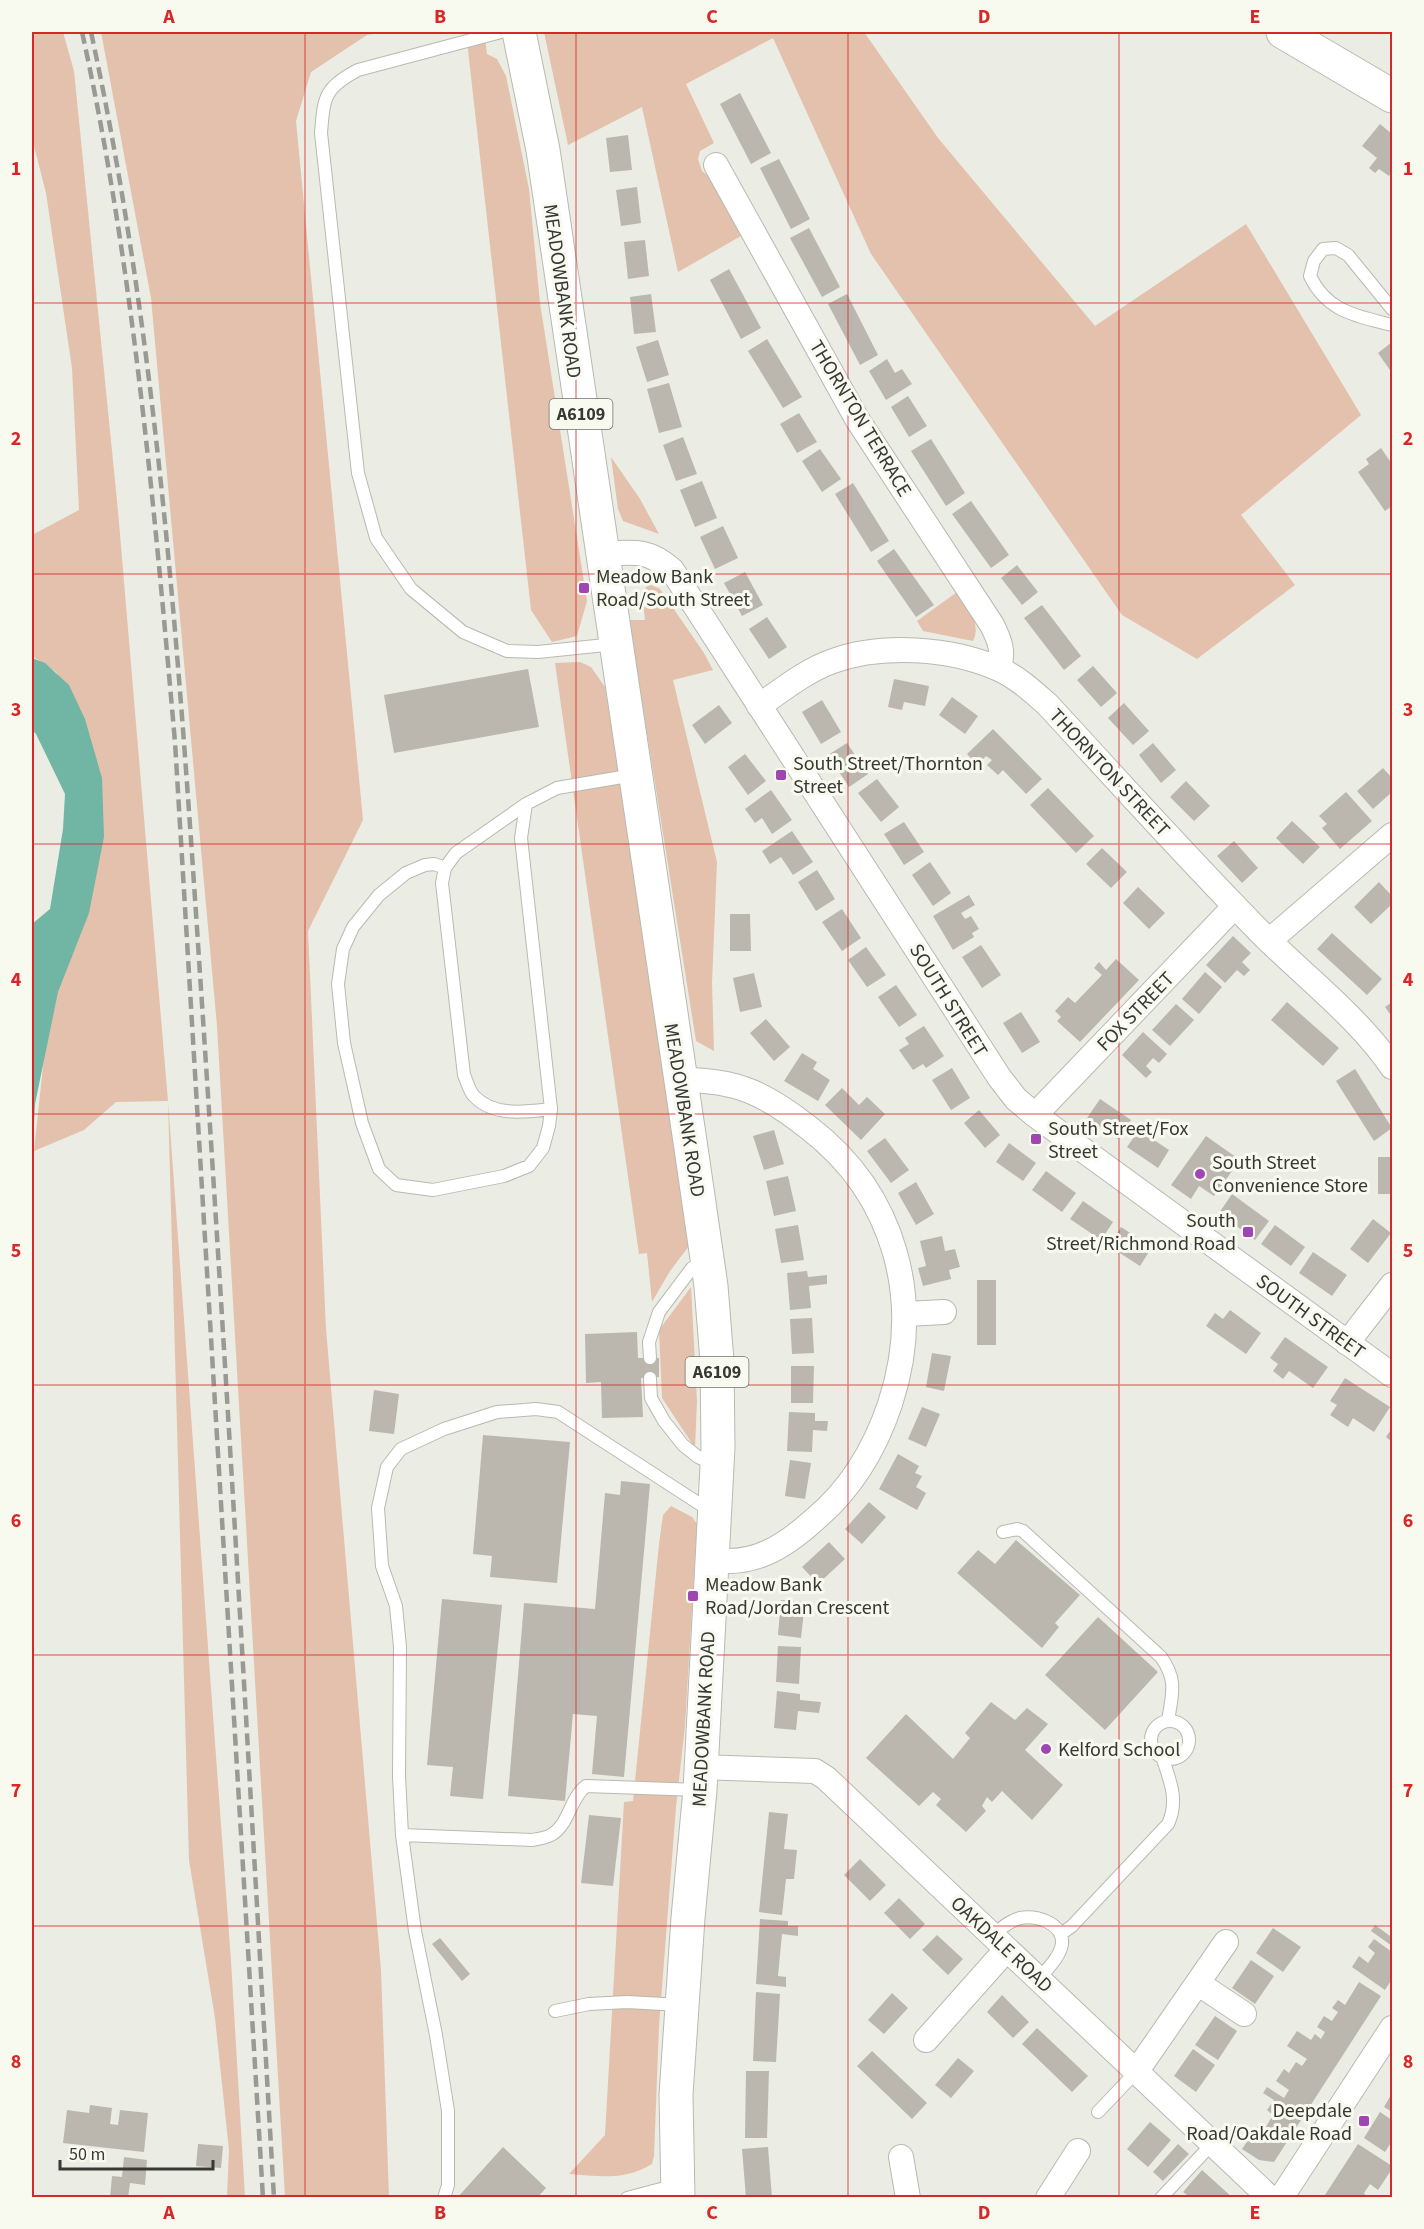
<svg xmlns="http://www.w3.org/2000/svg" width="1424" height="2229" viewBox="0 0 1424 2229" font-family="'Source Sans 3',sans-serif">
  <rect width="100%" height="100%" fill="#ebece3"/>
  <path fill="#e3c1ac" d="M32 32H63L74 71 118 511 168 1101 231 1961 245 2197H227L229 2150 215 2018 189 1860 168 1101 116 1102 84 1130 34 1151 47 1029 89 738 56 672 32 656V535L79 510 72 368 46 193 32 138Z
    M101 32H387L367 35 311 72 296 121 363 820 308 931 326 1329 381 1970 389 2197H285L217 1026 151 298Z
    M466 32H484L487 54 497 59 506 76 529 189 540 303 587 601 577 636 552 642 531 610Z
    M544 32H864L938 138 1095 326 1246 224 1361 415 1241 515 1295 585 1197 659 1122 615 871 254 773 38 686 84 714 143 700 151 698 159 702 171 714 181 741 236 678 272 642 107 568 145Z
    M611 457 640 499 659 534 623 521 618 509Z
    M649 584 660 589 704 653 713 670 673 680 717 862 712 983 714 1051 696 1041 629 620H645L642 593Z
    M957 592C967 608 982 623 973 641L923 631 917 621Z
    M580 662 591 667 605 687 663 1055 689 1246 670 1271 652 1302 647 1253 639 1254 555 663Z
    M691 1287 697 1401 695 1448 662 1398 659 1330Z
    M671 1506 692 1517 697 1524 685 1726 676 1807 659 2026 654 2156 652 2164C624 2181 600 2176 569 2174L605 2135 624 1802 633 1801 659 1544 663 1515Z"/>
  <path fill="#71b5a5" d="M32 658 45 663 69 685 85 719 102 778 104 837 89 913 58 992 35 1104 34 1124 32 1123V924L50 909 63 829 65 794 36 734 32 730Z"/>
  <path fill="#bbb7ae" d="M740 93 771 153 751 164 720 104Z
    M1380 124 1392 134V171L1389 176 1379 169 1375 173 1369 168 1377 158 1362 146Z
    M628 135 632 170 610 172 606 138Z
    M779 159 810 219 791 229 760 168Z
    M637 187 641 223 621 226 616 190Z
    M809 228 840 287 822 297 790 238Z
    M645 240 649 276 628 279 624 242Z
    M729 269 761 328 741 339 710 280Z
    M651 294 656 332 634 334 630 297Z
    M847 294 878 355 860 365 828 304Z
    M767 339 802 397 783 408 748 351Z
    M658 340 669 375 647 382 636 347Z
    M1392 342V373L1378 353Z
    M887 359 895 373 902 369 912 384 886 400 869 371Z
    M669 383 682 427 659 433 647 389Z
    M908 396 927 426 909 437 891 407Z
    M799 413 817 442 797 453 780 424Z
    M683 437 697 474 676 481 663 445Z
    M931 439 965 493 946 506 911 451Z
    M1381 448 1392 464V506L1385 511 1358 472 1369 464 1366 459Z
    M820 449 841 479 822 492 802 461Z
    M702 481 717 518 695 527 680 490Z
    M853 483 889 541 871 552 835 494Z
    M971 501 1009 555 991 568 952 514Z
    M723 526 738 558 715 569 700 537Z
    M894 549 934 605 916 617 877 561Z
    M1017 565 1038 592 1022 605 1001 578Z
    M745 572 763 605 742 616 724 583Z
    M1042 605 1081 656 1064 670 1024 618Z
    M767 617 787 647 769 659 749 629Z
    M1093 666 1117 693 1101 707 1077 680Z
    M528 669 539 727 394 753 384 695Z
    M894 679 929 686 925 706 904 702 902 710 888 707Z
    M952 697 978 716 965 734 939 715Z
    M822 700 841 732 821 744 802 712Z
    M1124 703 1149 731 1133 745 1108 718Z
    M719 705 732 723 705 744 692 725Z
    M993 729 1042 779 1026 794 1003 770 998 775 987 765 992 760 986 756 977 765 967 754Z
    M847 743 868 774 849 787 828 755Z
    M1153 743 1176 770 1161 783 1139 755Z
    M745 754 766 781 748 795 728 767Z
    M1383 768 1392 778V792L1373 809 1357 791Z
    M877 779 899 807 881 822 858 793Z
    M1186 781 1210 806 1194 821 1170 797Z
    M1048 788 1094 836 1076 853 1030 805Z
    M771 790 792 820 772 834 762 818 755 823 745 809Z
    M1346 792 1372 821 1340 849 1322 828 1327 824 1319 816Z
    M1292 821 1320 847 1303 864 1276 838Z
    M904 822 924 852 904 865 884 834Z
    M792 831 813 862 793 875 781 857 770 864 762 851Z
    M1234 841 1258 868 1242 883 1217 856Z
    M1102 848 1127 872 1111 888 1086 864Z
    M930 862 951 893 933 906 912 875Z
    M817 870 835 899 816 911 798 882Z
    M1379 882 1392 896V904L1371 924 1354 907Z
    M1138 887 1165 913 1149 929 1123 903Z
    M969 895 975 905 961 913 965 919 971 916 979 929 972 933 974 937 953 950 933 916Z
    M842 909 861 938 842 951 822 922Z
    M730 914H750L751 951H730Z
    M1332 933 1382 979 1367 995 1317 949Z
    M1233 936 1251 953 1242 962 1250 970 1244 976 1237 970 1225 983 1206 965Z
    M981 945 1001 975 982 988 962 957Z
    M866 947 886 975 867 987 848 960Z
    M1116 959 1139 980 1080 1042 1057 1021 1061 1017 1055 1011 1068 997 1075 1003 1102 975 1094 968 1099 962 1106 970Z
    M1205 972 1222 987 1199 1014 1182 999Z
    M754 973 762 1007 740 1012 733 978Z
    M896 985 917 1015 899 1027 878 997Z
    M1287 1002 1339 1048 1323 1066 1271 1020Z
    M1392 1002V1017L1385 1007Z
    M1176 1004 1194 1020 1170 1046 1152 1030Z
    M1021 1012 1040 1042 1022 1053 1003 1023Z
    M766 1019 790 1047 774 1061 750 1033Z
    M924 1026 944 1056 926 1068 923 1064 913 1070 899 1050 909 1044 905 1038Z
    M1143 1032 1167 1054 1159 1063 1153 1058 1146 1066 1152 1072 1146 1078 1122 1055Z
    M802 1053 817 1062 813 1069 830 1080 818 1101 784 1081Z
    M952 1068 970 1098 951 1110 932 1080Z
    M1355 1069 1392 1128 1374 1141 1336 1081Z
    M842 1088 859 1105 867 1097 885 1114 861 1140 825 1105Z
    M1100 1099 1131 1120 1118 1139 1087 1118Z
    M979 1110 1000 1135 985 1148 964 1123Z
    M774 1130 784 1164 764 1170 753 1136Z
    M1139 1130 1169 1150 1158 1168 1127 1147Z
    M1206 1136 1240 1160 1214 1196 1199 1186 1191 1199 1171 1185Z
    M885 1138 909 1170 891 1183 867 1151Z
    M1009 1143 1036 1163 1023 1181 996 1162Z
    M1378 1157H1392V1194H1378Z
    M1046 1171 1076 1193 1062 1212 1032 1190Z
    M788 1176 796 1211 774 1216 766 1181Z
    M916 1182 934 1214 916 1225 898 1193Z
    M1232 1194 1269 1221 1255 1240 1219 1213Z
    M1083 1201 1113 1222 1101 1240 1070 1219Z
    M1373 1219 1391 1233 1368 1263 1350 1249Z
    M798 1225 804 1260 781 1263 775 1229Z
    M1275 1225 1305 1247 1291 1266 1261 1244Z
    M1121 1227 1152 1247 1140 1266 1109 1246Z
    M942 1236 945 1251 955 1249 960 1267 949 1270 951 1279 923 1286 918 1268 926 1266 920 1241Z
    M1313 1252 1347 1275 1332 1296 1299 1273Z
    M807 1271 808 1277 827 1275V1284L809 1286 811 1308 790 1310 787 1273Z
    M977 1280H996V1345H977Z
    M1230 1310 1261 1333 1246 1354 1206 1326 1215 1313 1223 1319Z
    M812 1318 814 1353 792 1354 790 1319Z
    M637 1332 638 1358H659V1377L641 1378 643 1417 602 1418 601 1382 586 1383 585 1334Z
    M1285 1337 1328 1367 1313 1388 1289 1371 1283 1379 1273 1371 1278 1364 1270 1358Z
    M932 1353 951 1356 944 1391 926 1387Z
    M791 1366H814L813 1403H791Z
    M1345 1378 1390 1407 1374 1432 1353 1418 1348 1427 1330 1415 1337 1405 1330 1401Z
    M374 1390 399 1394 394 1434 369 1431Z
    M922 1407 940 1414 926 1447 908 1439Z
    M789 1412 815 1413V1421H828L827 1431 813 1430 812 1452 787 1451Z
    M1392 1428V1442L1386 1437Z
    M483 1435 570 1442 557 1583 490 1577 492 1556 473 1554Z
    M898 1454 919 1466 915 1473 922 1476 916 1487 926 1493 917 1510 879 1489Z
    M790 1460 811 1463 805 1499 785 1496Z
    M621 1481 650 1484 624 1777 592 1774 597 1716 573 1714 565 1801 508 1796 524 1603 595 1609 605 1493 620 1495Z
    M869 1502 886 1517 862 1544 845 1529Z
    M1016 1540 1080 1595 1055 1623 1059 1627 1042 1648 957 1573 978 1550 995 1564Z
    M829 1542 845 1559 818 1584 802 1567Z
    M442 1599 502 1605 483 1799 450 1796 453 1767 427 1765Z
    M781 1600 805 1602 801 1638 778 1635Z
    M1098 1617 1158 1672 1105 1730 1045 1675Z
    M778 1646 801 1647 799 1684 776 1682Z
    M777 1691 800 1694V1700L821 1702 819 1713 798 1711 796 1730 774 1728Z
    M991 1702 1015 1720 1027 1708 1048 1724 1025 1750 1063 1785 1032 1820 1002 1791 992 1802 987 1797 982 1806 986 1811 966 1832 936 1805 941 1799 933 1792 919 1806 866 1758 906 1714 953 1759 970 1738 965 1733Z
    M769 1812 788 1814 784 1849 797 1850 794 1879H786L782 1915 759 1912Z
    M589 1815 621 1818 613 1886 581 1883Z
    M860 1859 886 1885 870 1901 844 1875Z
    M899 1898 925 1924 910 1939 884 1913Z
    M760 1919 788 1921V1926H798V1936L782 1934 778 1976 786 1977V1987L756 1984Z
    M1375 1925 1390 1936 1392 1932V1946L1371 1931Z
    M1273 1928 1301 1947 1283 1972 1256 1953Z
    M937 1935 963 1959 948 1975 922 1950Z
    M440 1938 470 1974 462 1981 432 1944Z
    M1374 1939 1392 1952V1979L1385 1990 1352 1967 1359 1956 1368 1963 1375 1953 1368 1947Z
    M1251 1960 1274 1976 1255 2004 1232 1988Z
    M1359 1982 1381 1996 1274 2162 1259 2160 1242 2149 1258 2126 1264 2130 1273 2115 1267 2110 1274 2100 1263 2093 1267 2087 1284 2098 1289 2090 1276 2081 1284 2069 1289 2073 1296 2062 1302 2066 1307 2059 1287 2046 1297 2031 1311 2040 1315 2034 1321 2039 1325 2032 1317 2027 1324 2016 1332 2021 1338 2012 1332 2008 1338 2000 1345 2005Z
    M756 1992 780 1994 776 2062 753 2061Z
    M892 1993 908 2008 884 2034 868 2020Z
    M1002 1995 1029 2022 1013 2038 987 2012Z
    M1215 2016 1237 2031 1218 2060 1195 2045Z
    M1037 2028 1088 2076 1072 2092 1022 2044Z
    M1193 2049 1215 2065 1196 2092 1174 2076Z
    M872 2051 927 2103 912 2119 857 2066Z
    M958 2058 974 2071 951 2098 935 2085Z
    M746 2071H769L767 2138H745Z
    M1392 2093V2112L1384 2107Z
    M90 2105 112 2108 110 2124 118 2125 120 2110 148 2113 144 2152 63 2143 67 2110 89 2113Z
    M1380 2112 1392 2120V2141L1385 2152 1364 2138Z
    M1150 2122 1171 2140 1148 2167 1127 2149Z
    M198 2144 223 2146 221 2168 196 2166Z
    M1178 2144 1189 2154 1163 2181 1153 2172Z
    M1358 2144 1392 2166V2169L1378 2190 1370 2184 1364 2193 1367 2198H1323Z
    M503 2147 546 2188 537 2198H457Z
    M768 2147 772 2198H746L742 2149Z
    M124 2157 147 2160 145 2185 130 2183 128 2198H110L112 2176 122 2177Z
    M1202 2170 1233 2198H1185L1187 2195 1183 2192Z"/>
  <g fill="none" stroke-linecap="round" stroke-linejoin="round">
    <g stroke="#b8bab1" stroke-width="14">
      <path id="lane" d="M501 32 358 70C324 88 324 97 321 133L358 473 376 538 411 589 463 632 507 651 538 652 615 644
        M1392 309 1348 255 1336 248 1323 249 1314 261 1310 276C1327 312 1357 316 1392 325
        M445 868 434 864 425 865 406 873 379 895 353 927 343 949 338 984 344 1043 362 1123 379 1169 396 1185 433 1190 504 1176 529 1166 543 1148 549 1126 551 1109 521 838 526 804
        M551 1109C525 1112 494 1117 474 1096 469 1091 467 1081 464 1075L442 883 445 868 456 853 526 804 557 788 634 775
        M650 1358 649 1342 659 1312 692 1268 706 1263
        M650 1378 651 1398 664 1421 683 1445 698 1457 716 1465
        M1003 1532 1017 1529 1023 1531 1161 1657C1178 1681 1172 1694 1168 1721
        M1151 1740a19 19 0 1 1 38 0a19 19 0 1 1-38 0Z
        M402 1835 532 1840C538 1839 545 1838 551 1835 569 1825 570 1798 586 1786L699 1790
        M1061 1934 1072 1926 1168 1824C1179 1801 1170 1780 1162 1757
        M992 1936C1000 1929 1009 1921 1020 1918 1036 1915 1064 1923 1062 1944 1060 1957 1047 1969 1039 1979
        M555 2011 589 2004 627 2002 681 2005
        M1098 2112 1136 2072
        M444 2198 448 2185V2111L436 2035 415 1931 402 1835 399 1776 400 1647 396 1606 382 1566 378 1508 387 1467 401 1449 444 1429 497 1412 536 1409 558 1412 712 1512
        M627 2198 676 2185
        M1161 2198 1212 2144"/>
    </g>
    <g stroke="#b8bab1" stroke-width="26">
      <path id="street" d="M716 165 857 419 992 625C1000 641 1004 651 999 669
        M602 554C633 552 648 549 672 570L999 1077 1016 1099 1035 1115 1392 1375
        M759 706C782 690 805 671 833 661 882 643 951 648 999 669 1017 677 1032 691 1047 704 1118 781 1188 859 1262 934 1303 975 1361 1020 1392 1067
        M1269 941 1392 835
        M680 1080C736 1079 766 1094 809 1128 896 1195 924 1301 890 1404 875 1449 850 1490 814 1520 784 1547 754 1566 713 1560
        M1035 1115 1235 906
        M905 1314 944 1312
        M1347 1343 1392 1285
        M700 1767 815 1771 826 1778 1270 2198
        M1199 1984 1244 2014
        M926 2040 1006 1950
        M1136 2072 1226 1942
        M901 2157 908 2198
        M1048 2198 1078 2151
        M1281 2198 1392 2028"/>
    </g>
    <g stroke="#b8bab1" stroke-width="35">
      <path id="secondary" d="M1283 32 1392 96"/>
    </g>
    <g stroke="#b8bab1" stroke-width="35">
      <path id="primary" d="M519 32 543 150 692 1155 711 1286 717 1361 718 1447 700 1790 688 1918 676 2095 678 2198"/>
    </g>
    <use href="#lane" stroke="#fff" stroke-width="12"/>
    <use href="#street" stroke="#fff" stroke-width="24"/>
    <use href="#secondary" stroke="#fff" stroke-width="33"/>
    <use href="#primary" stroke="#fff" stroke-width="33"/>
    <path stroke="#999a94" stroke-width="4.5" stroke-dasharray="12 6" stroke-linecap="butt" d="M82 32C133 264 154 505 175 742L263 2198
      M91 32C161 356 181 688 203 1019 229 1412 251 1805 274 2198"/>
  </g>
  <path fill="none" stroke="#d62828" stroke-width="1.5" stroke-opacity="0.55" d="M305 32V2198M576 32V2198M848 32V2198M1119 32V2198M32 303H1392M32 574H1392M32 844H1392M32 1114H1392M32 1385H1392M32 1655H1392M32 1926H1392"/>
  <g fill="#a046b2" stroke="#f8faf0" stroke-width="2">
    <rect x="578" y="582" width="12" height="12" rx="3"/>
    <rect x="775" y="769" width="12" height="12" rx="3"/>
    <rect x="1030" y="1133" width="12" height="12" rx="3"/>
    <circle cx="1200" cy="1174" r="6"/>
    <rect x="1242" y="1226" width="12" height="12" rx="3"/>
    <rect x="687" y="1590" width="12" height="12" rx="3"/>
    <circle cx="1046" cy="1749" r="6"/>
    <rect x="1358" y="2115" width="12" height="12" rx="3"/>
  </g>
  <g text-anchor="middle" stroke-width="6" stroke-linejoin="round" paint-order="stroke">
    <g fill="#f8faf0" stroke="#72726d" stroke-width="1.5">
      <rect x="549.5" y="399" width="63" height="30" rx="4.5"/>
      <rect x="685.5" y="1357" width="63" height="30" rx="4.5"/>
    </g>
    <g font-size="18" font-weight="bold" fill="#383835">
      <text x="581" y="420">A6109</text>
      <text x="717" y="1378">A6109</text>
    </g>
    <g font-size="20" fill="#383835" stroke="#f8faf0">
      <text transform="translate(563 291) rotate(82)" y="7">MEADOWBANK ROAD</text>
      <text transform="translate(861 418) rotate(59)" y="7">THORNTON TERRACE</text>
      <text transform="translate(1110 772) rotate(47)" y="7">THORNTON STREET</text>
      <text transform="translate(949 1000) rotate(58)" y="7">SOUTH STREET</text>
      <text transform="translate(1135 1011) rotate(-46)" y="7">FOX STREET</text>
      <text transform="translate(685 1110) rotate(81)" y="7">MEADOWBANK ROAD</text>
      <text transform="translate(1311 1316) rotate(36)" y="7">SOUTH STREET</text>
      <text transform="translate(703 1719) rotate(-87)" y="7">MEADOWBANK ROAD</text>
      <text transform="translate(1002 1944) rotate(43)" y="7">OAKDALE ROAD</text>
    </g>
    <g font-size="20" fill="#383835" stroke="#f8faf0" text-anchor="start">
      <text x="596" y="583">Meadow Bank<tspan x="596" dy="23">Road/South Street</tspan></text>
      <text x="793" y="770">South Street/Thornton<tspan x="793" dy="23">Street</tspan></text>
      <text x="1048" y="1135">South Street/Fox<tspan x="1048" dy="23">Street</tspan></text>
      <text x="1212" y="1169">South Street<tspan x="1212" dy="23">Convenience Store</tspan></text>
      <text x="1236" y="1227" text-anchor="end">South<tspan x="1236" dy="23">Street/Richmond Road</tspan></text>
      <text x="705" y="1591">Meadow Bank<tspan x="705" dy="23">Road/Jordan Crescent</tspan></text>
      <text x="1058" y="1756">Kelford School</text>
      <text x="1352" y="2117" text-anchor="end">Deepdale<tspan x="1352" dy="23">Road/Oakdale Road</tspan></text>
    </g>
  </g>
  <rect width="1424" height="2229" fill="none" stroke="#f8faf0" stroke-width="66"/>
  <path d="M60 2160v9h153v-9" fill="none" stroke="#383835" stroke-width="3"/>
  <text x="69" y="2160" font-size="18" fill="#383835" stroke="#f8faf0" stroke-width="4.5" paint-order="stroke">50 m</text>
  <rect x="33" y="33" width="1358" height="2163" fill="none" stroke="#d62828" stroke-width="2"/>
  <g font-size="20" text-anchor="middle" font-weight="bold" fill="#d62828">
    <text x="169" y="23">A</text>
    <text x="440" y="23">B</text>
    <text x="712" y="23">C</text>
    <text x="984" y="23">D</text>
    <text x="1255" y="23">E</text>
    <text x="16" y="175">1</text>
    <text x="1408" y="175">1</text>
    <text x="16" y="445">2</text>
    <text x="1408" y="445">2</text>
    <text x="16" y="716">3</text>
    <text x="1408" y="716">3</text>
    <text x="16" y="986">4</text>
    <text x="1408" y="986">4</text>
    <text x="16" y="1257">5</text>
    <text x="1408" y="1257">5</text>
    <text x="16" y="1527">6</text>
    <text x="1408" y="1527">6</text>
    <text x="16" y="1797">7</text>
    <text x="1408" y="1797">7</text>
    <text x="16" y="2068">8</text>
    <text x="1408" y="2068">8</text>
    <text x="169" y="2219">A</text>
    <text x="440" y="2219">B</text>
    <text x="712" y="2219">C</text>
    <text x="984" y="2219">D</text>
    <text x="1255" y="2219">E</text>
  </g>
</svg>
